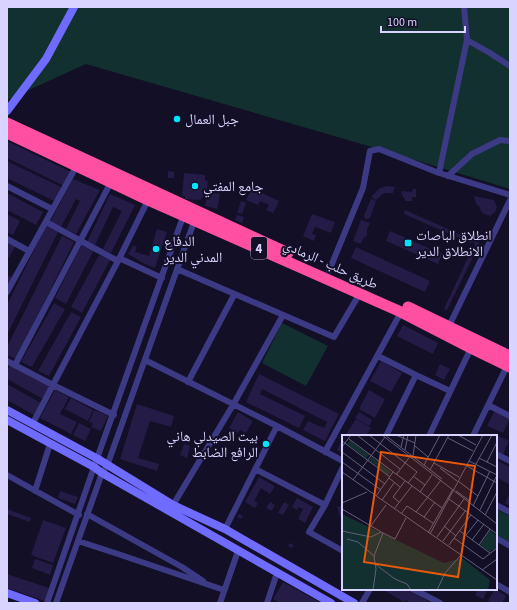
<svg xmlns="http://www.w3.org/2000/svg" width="517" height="610" viewBox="0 0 517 610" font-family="'Source Sans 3','Noto Naskh Arabic',sans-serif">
  <rect width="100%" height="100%" fill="#130f26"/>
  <path fill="#12302f" d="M7 7H510V189L379 149 86 64 7 100Z
    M282 323 328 346 306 386 262 363Z
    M496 509 510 516V543L496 535Z"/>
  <path fill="#241b47" d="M7 141 71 172 64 186 7 158Z
    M7 161 63 188 54 201 7 178Z
    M168 171 174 172V178H168Z
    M184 173 205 175V180L208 181 207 191H204L203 198H201V200L185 199V196H182Z
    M73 179 100 190 76 234 66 229 80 201 76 199 61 227 50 222Z
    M215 184 228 188 226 193 213 189Z
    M387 186 395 187 393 193H384L376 200 371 197 380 188Z
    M252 188 279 201 273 213 266 210 269 205 260 201 258 205 246 200Z
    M413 189H416V197H412V201H405V198H403V195H401L402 191 412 192Z
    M208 192 220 194 217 209 205 206Z
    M7 193 43 212 36 225 7 210Z
    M110 194 135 205 111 253 103 249 122 211 113 207 95 245 87 242Z
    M474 196 494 200 497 207 495 212 490 216 484 214 481 211 479 206 476 204Z
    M371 199 376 201 370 218 368 219H365L364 215Z
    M241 201 246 203 242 214 237 213Z
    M405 210 466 237 465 241 404 214Z
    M7 214 20 221 13 235 7 232Z
    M312 214 335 222 331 233 315 227 312 234 316 235 314 241 303 236Z
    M237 215 244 217 242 223 235 220Z
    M361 220 370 223 367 230V236L363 239 361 244 353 241Z
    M46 226 58 232 7 335V305Z
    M157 229 167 232 155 268 145 264 128 254 133 246 137 247 135 252 149 256Z
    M390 231 442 254 438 264 386 241Z
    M62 236 74 242 16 359 7 355V347Z
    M472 238 475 239 479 242 477 249 474 247 475 245 474 242 470 243 467 242Z
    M7 242 15 247 9 258 7 256Z
    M82 244 94 250 66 304 55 298Z
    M356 247 430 281 425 292 351 258Z
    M470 253 474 255 447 310 444 309Z
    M99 255 110 260 82 313 71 307Z
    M7 275 12 277 7 288Z
    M54 303 65 309 32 367 21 362Z
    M71 312 81 317 49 376 38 371Z
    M403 325 438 343 433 354 397 336Z
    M381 361 402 373 391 392 370 381Z
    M440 364 450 369 444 380 435 375Z
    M10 365 50 386 43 399 7 379V370Z
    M259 374 339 414 325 441 303 430 308 421 324 428 327 422 262 389 260 394 305 416 299 428 246 402Z
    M7 384 41 403 34 415 7 400Z
    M55 390 69 397 60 414 77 422 71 434 40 418Z
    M369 390 385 399 375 418 359 409Z
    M71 398 93 410 88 421 65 409Z
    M137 404 174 416 171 427 150 421 138 458 159 464 157 471 120 459Z
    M94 410 108 416 101 431 91 427 93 423 89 422Z
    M495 410 510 418 503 433 487 426Z
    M238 412 253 421 246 433 240 430 238 433 229 428Z
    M359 412 372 420 369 426 355 418Z
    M356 419 371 428 366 436H345Z
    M79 423 91 429 85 441 73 435Z
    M496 435 509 441 503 454 496 451Z
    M343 438V453L337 450Z
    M184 444 190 446 187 458 180 455Z
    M496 460 510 467V485L496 477Z
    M259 477 275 486 270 494 261 488 254 501 258 503 255 508 245 502Z
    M60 491 78 497 75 504 58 498Z
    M510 493V506L505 503Z
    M297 498 313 507 305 523 298 519 303 509 298 507 297 510 292 507Z
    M270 502 275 505 272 511 266 508Z
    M284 502 289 505 283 515 278 513Z
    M343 505V526L337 507Z
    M7 509 31 518 30 522 7 514Z
    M239 514 243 516 241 519 237 517Z
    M43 520 66 528 53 563 31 555Z
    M290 543 294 545 292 548 288 546Z
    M35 559 53 565 50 575 32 568Z
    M7 574 49 588 45 601 7 588Z
    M283 582 321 603H280L273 599Z
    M382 589H408L429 602 428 603H411L406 600 404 602Z
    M478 589H488L483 599 475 595Z
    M495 589 506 596 502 603H492L488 601Z"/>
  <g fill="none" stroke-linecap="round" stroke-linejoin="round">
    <path stroke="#3d3a85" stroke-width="6" d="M464 7 467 40 439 173 510 195
      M467 40 490 53 510 66
      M448 176 472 154 500 140 510 141
      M7 186 52 209
      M46 222 118 261
      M7 239 29 251
      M119 258 162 278
      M177 269 334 337 360 293
      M329 271 363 188 370 151 379 149 439 173
      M7 292 77 165
      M449 326 510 200
      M378 356 416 375 386 436
      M145 360 277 426 343 461
      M7 361 53 385 114 415
      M15 365 111 182
      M416 375 450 391
      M188 382 234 295
      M488 405 510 416
      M33 423 118 261 148 200
      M429 436 471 348
      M473 436 507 366
      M325 452 401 312
      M496 454 510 461
      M343 467 325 505 309 532 343 551
      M255 469 325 505
      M7 475 79 515
      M35 491 50 444
      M173 505 233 405 283 315
      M496 505 510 512
      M87 514 182 567 203 581
      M225 529 277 426
      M496 538 510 546
      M78 541 118 554 224 590
      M496 584 510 592
      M413 589 440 603
      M47 603 94 467 184 214
      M56 603 102 473 107 466 195 219
      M220 603 238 551
      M267 603 277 573
      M362 603 370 589"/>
    <path stroke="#6f6bff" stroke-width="8" d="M7 111 46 59 74 7
      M7 410 98 459 173 505 225 529 354 603
      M7 420 94 467 102 473 331 603
      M7 593 35 603"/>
    <path stroke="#ff4fa3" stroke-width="11" d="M7 123 288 253
      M7 133 148 200 401 312 471 348 510 367
      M408 307 510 356"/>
  </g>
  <g fill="#00e5ff" stroke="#130f26" stroke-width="1.5">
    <circle cx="177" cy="119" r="4"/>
    <circle cx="195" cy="186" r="4"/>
    <rect x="404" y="239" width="8" height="8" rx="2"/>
    <circle cx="156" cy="249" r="4"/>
    <circle cx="266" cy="444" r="4"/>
  </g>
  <g text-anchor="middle" stroke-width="4" stroke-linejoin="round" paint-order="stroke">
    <rect fill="#130f26" stroke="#9e99be" stroke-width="1" x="251" y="237" width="16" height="22" rx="3"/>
    <g font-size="13" font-weight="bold" fill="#d9d4ff">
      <text x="259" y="253">4</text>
    </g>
    <g font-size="14" fill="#d9d4ff" stroke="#130f26" text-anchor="start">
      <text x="185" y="124">جبل العمال</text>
      <text x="203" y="191">جامع المفتي</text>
      <text x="416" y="240">انطلاق الباصات<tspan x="416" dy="16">الانطلاق الدير</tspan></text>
      <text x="164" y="246">الدفاع<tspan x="164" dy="16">المدني الدير</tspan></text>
      <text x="258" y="441" text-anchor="end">بيت الصيدلي هاني<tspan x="258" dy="16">الرافع الضابط</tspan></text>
    </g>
    <g font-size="14" fill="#d9d4ff" stroke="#130f26">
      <text transform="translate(331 264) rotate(24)" y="5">طريق حلب - الرمادي</text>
    </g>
  </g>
  <g transform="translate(342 435)">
    <rect width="155" height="155" fill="#130f26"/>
    <path d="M8 5 27 20 24 23 5 9ZM30 22 49 37 46 40 27 25ZM0 79 102 128 120 123 148 145 146 155H0ZM148 95 155 101V112L148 117 138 110Z" fill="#12302f"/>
    <path fill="none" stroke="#625e7d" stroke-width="1" d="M15 0 58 34M27 0 75 37 66 48M40 0 155 89M43 0 100 44M54 0 73 8M116 0 134 10M106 3 131 16M7 4 100 73M0 6 48 42M73 11 86 22M0 12 9 0M59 12 62 0M63 15 66 0M0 17 43 49M71 21 74 0M137 23 155 32M127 26 155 40M0 27 39 55M145 27 155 7M92 28 117 42M134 29 150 0M82 30 98 0M125 31 155 48M98 33 115 46M88 35 107 0M0 37 155 145M54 40 69 20M71 41 83 50M47 43 58 52M11 45 43 2M116 46 136 61M114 56 128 66M78 57 90 40M34 61 51 37M107 64 155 99M40 65 52 48M57 67 51 62 63 46M0 68 25 57M131 71 148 36M0 74 41 98 32 121 34 134 31 155M52 74 70 51M138 75 155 40M74 77 99 45M59 79 65 71 91 88M143 80 155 57M82 82 93 67M102 91 114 101M28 92 44 70M0 96 29 102 39 97M118 96 148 118M41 98 53 104 64 83M86 98 111 54M88 99 141 0M124 100 136 85M95 102 122 64M112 103 141 124 155 113M5 104 16 107 32 121M130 105 142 89M101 106 124 75M107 110 129 80M137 110 148 94M33 129 53 144 65 149 69 155M140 135 155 124M95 155 103 138 119 120"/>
    <path fill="#e8590c" fill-opacity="0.15" stroke="#e8590c" stroke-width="2" d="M39 17 133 31 116 142 22 127Z"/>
    <rect width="155" height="155" fill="none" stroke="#d9d4ff" stroke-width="2"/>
  </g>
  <rect width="517" height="610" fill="none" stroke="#d9d4ff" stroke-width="16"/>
  <path d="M381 26v6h84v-6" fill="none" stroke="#d9d4ff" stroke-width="2"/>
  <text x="387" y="26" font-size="12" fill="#d9d4ff" stroke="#130f26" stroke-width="3" paint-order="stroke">100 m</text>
</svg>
